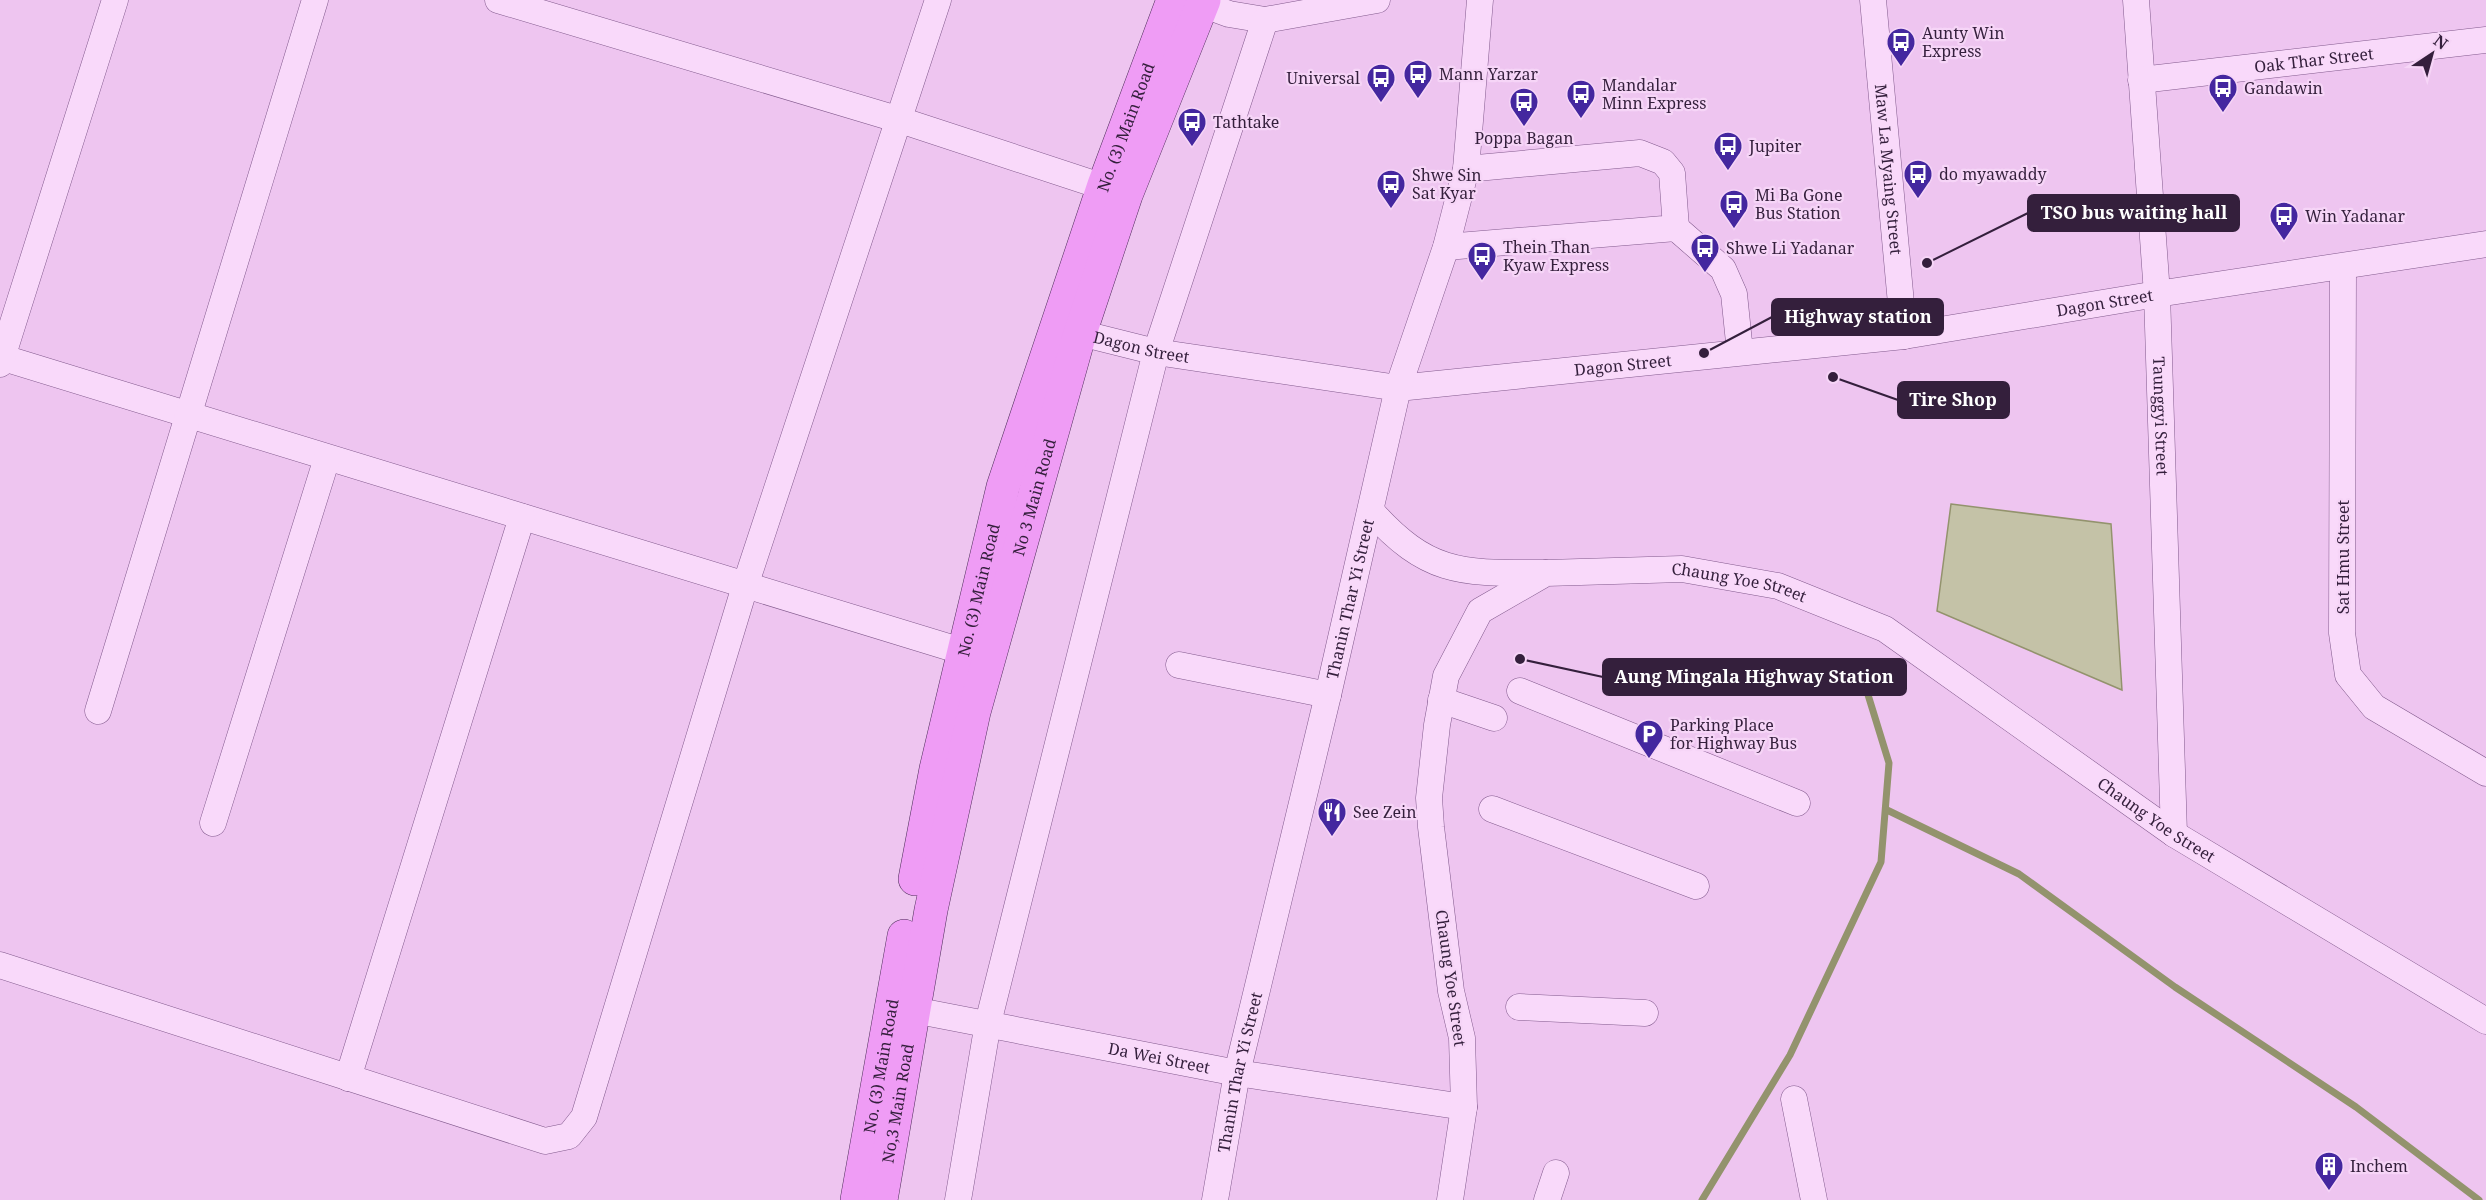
<svg xmlns="http://www.w3.org/2000/svg" width="2486" height="1200" viewBox="0 0 2486 1200" font-family="'Noto Serif',serif">
  <rect width="100%" height="100%" fill="#eec5f0"/>
  <path fill="#c4c2a7" stroke="#93936d" stroke-width="1.5" d="M1951 504 2111 524 2122 690 1937 611Z"/>
  <g fill="none" stroke-linecap="round" stroke-linejoin="round">
    <path stroke="#93936d" stroke-width="7" d="M1887 810 2019 874 2175 987 2356 1107 2479 1200
      M1702 1200 1790 1055 1881 862 1889 763 1865 685"/>
    <g stroke="#825a8d" stroke-width="27">
      <g id="minor">
        <path d="M498 0 900 120 1119 192"/>
        <path d="M1191 0 1229 14 1265 20 1377 0"/>
        <path id="s1" d="M1873 0 1904 336"/>
        <path id="s2" d="M2136 0 2157 294 2174 834"/>
        <path id="s3" d="M2141 80 2486 40"/>
        <path d="M1676 228 1723 269 1734 294 1740 352"/>
        <path d="M1446 247 1676 228 1672 173 1663 162 1640 153 1466 169"/>
        <path d="M2343 267 2342 633 2348 675 2374 707 2486 773"/>
        <path id="s4" d="M1080 333 1156 352 1398 388 1904 336 2157 294 2486 244"/>
        <path d="M0 357 981 657"/>
        <path d="M0 364 115 0"/>
        <path d="M1371 511C1429 576 1463 573 1545 573"/>
        <path d="M1179 665 1328 695"/>
        <path d="M1520 691 1797 803"/>
        <path d="M1441 700 1494 718"/>
        <path d="M98 711 315 0"/>
        <path d="M1492 809 1696 886"/>
        <path d="M213 823 327 458"/>
        <path d="M0 965 545 1141 569 1136 584 1117 745 586 938 0"/>
        <path id="s5" d="M898 1007 1237 1073 1464 1107"/>
        <path d="M1519 1007 1645 1013"/>
        <path d="M348 1078 522 517"/>
        <path d="M1794 1099 1814 1200"/>
        <path d="M958 1200 988 1023 1156 352 1265 20"/>
        <path id="s6" d="M1215 1200 1237 1073 1328 695 1398 388 1446 247 1466 169 1480 0"/>
        <path id="s7" d="M1450 1200 1464 1107 1462 1038 1451 991 1431 827 1429 798 1437 725 1446 676 1480 611 1546 573 1682 569 1778 586 1885 629 2174 834 2486 1021"/>
        <path d="M1547 1200 1556 1173"/>
      </g>
    </g>
    <g stroke="#4e2e5a" stroke-width="34">
      <g id="major">
        <path id="s8" d="M915 879 936 769 1003 487 1104 185 1173 0"/>
        <path id="s9" d="M857 1200 904 936"/>
        <path id="s10" d="M881 1200 931 910 974 712 1080 333 1126 195 1204 0"/>
      </g>
    </g>
    <use href="#minor" stroke="#f9d9fa" stroke-width="26"/>
    <use href="#major" stroke="#ef9cf5" stroke-width="33"/>
  </g>
  <defs>
    <g id="bus-pin" transform="scale(1.5)"><path d="M0 17L-7.5 6A9.5 9.5 0 1 1 7.5 6Z" fill="#44279f" stroke="#f6d5f7"/><path d="M-5-6H5V4H4V6H2V4H-2V6H-4V4H-5ZM-3.5-4V0h7V-4ZM-3.5 1.2v1.5H-2V1.2ZM2 1.2v1.5H3.5V1.2Z" fill="#fff"/></g>
    <g id="parking-pin" transform="scale(1.5)"><path d="M0 17L-7.5 6A9.5 9.5 0 1 1 7.5 6Z" fill="#44279f" stroke="#f6d5f7"/><path d="M-3.5-5.5H1a3.5 3.5 0 0 1 0 7H-1V5.5H-3.5ZM-1-3.4V-.6H.8a1.4 1.4 0 0 0 0-2.8Z" fill="#fff"/></g>
    <g id="restaurant-pin" transform="scale(1.5)"><path d="M0 17L-7.5 6A9.5 9.5 0 1 1 7.5 6Z" fill="#44279f" stroke="#f6d5f7"/><path d="M-5-6h1v4h1v-4h1v4h1v-4h1v5L-1.5 .5V6h-2V.5L-5-1ZM5-6V6H3V1.5H1.5Q1.5-4 5-6Z" fill="#fff"/></g>
    <g id="building-pin" transform="scale(1.5)"><path d="M0 17L-7.5 6A9.5 9.5 0 1 1 7.5 6Z" fill="#44279f" stroke="#f6d5f7"/><path d="M-4-6H4V6H1V3H-1V6H-4ZM-2.5-4.3h1.7v1.8h-1.7ZM.8-4.3h1.7v1.8H.8ZM-2.5-1h1.7V.8h-1.7ZM.8-1h1.7V.8H.8Z" fill="#fff"/></g>
  </defs>
  <g fill-rule="evenodd">
    <use href="#bus-pin" x="1901" y="42"/>
    <use href="#bus-pin" x="1418" y="74"/>
    <use href="#bus-pin" x="1381" y="78"/>
    <use href="#bus-pin" x="2223" y="88"/>
    <use href="#bus-pin" x="1581" y="94"/>
    <use href="#bus-pin" x="1524" y="102"/>
    <use href="#bus-pin" x="1192" y="122"/>
    <use href="#bus-pin" x="1728" y="146"/>
    <use href="#bus-pin" x="1918" y="174"/>
    <use href="#bus-pin" x="1391" y="184"/>
    <use href="#bus-pin" x="1734" y="204"/>
    <use href="#bus-pin" x="2284" y="216"/>
    <use href="#bus-pin" x="1705" y="248"/>
    <use href="#bus-pin" x="1482" y="256"/>
    <use href="#parking-pin" x="1649" y="734"/>
    <use href="#restaurant-pin" x="1332" y="812"/>
    <use href="#building-pin" x="2329" y="1166"/>
  </g>
  <g text-anchor="middle" stroke-width="4.5" stroke-linejoin="round" paint-order="stroke">
    <g font-size="16" fill="#341f3c" stroke="#f6d5f7" text-anchor="start">
      <text x="1922" y="39">Aunty Win<tspan x="1922" dy="18">Express</tspan></text>
      <text x="1439" y="80">Mann Yarzar</text>
      <text x="1360" y="84" text-anchor="end">Universal</text>
      <text x="1602" y="91">Mandalar<tspan x="1602" dy="18">Minn Express</tspan></text>
      <text x="2244" y="94">Gandawin</text>
      <text x="1213" y="128">Tathtake</text>
      <text x="1524" y="144" text-anchor="middle">Poppa Bagan</text>
      <text x="1749" y="152">Jupiter</text>
      <text x="1939" y="180">do myawaddy</text>
      <text x="1412" y="181">Shwe Sin<tspan x="1412" dy="18">Sat Kyar</tspan></text>
      <text x="1755" y="201">Mi Ba Gone<tspan x="1755" dy="18">Bus Station</tspan></text>
      <text x="2305" y="222">Win Yadanar</text>
      <text x="1503" y="253">Thein Than<tspan x="1503" dy="18">Kyaw Express</tspan></text>
      <text x="1726" y="254">Shwe Li Yadanar</text>
      <text x="1670" y="731">Parking Place<tspan x="1670" dy="18">for Highway Bus</tspan></text>
      <text x="1353" y="818">See Zein</text>
      <text x="2350" y="1172">Inchem</text>
    </g>
    <g font-size="16" fill="#341f3c" stroke="#f6d5f7">
      <text dy="6" stroke="none"><textPath href="#s3" startOffset="174">Oak Thar Street</textPath></text>
      <text dy="6" stroke="none"><textPath href="#s8" startOffset="782">No. (3) Main Road</textPath></text>
      <text dy="6" stroke="none"><textPath href="#s1" startOffset="170">Maw La Myaing Street</textPath></text>
      <text dy="6" stroke="none"><textPath href="#s4" startOffset="1035">Dagon Street</textPath></text>
      <text dy="6" stroke="none"><textPath href="#s4" startOffset="63">Dagon Street</textPath></text>
      <text dy="6" stroke="none"><textPath href="#s4" startOffset="549">Dagon Street</textPath></text>
      <text dy="6" stroke="none"><textPath href="#s2" startOffset="417">Taunggyi Street</textPath></text>
      <text dy="6" stroke="none"><textPath href="#s10" startOffset="720">No 3 Main Road</textPath></text>
      <text transform="translate(2343 557) rotate(-90)" y="6">Sat Hmu Street</text>
      <text dy="6" stroke="none"><textPath href="#s7" startOffset="873">Chaung Yoe Street</textPath></text>
      <text dy="6" stroke="none"><textPath href="#s8" startOffset="296">No. (3) Main Road</textPath></text>
      <text dy="6" stroke="none"><textPath href="#s6" startOffset="616">Thanin Thar Yi Street</textPath></text>
      <text dy="6" stroke="none"><textPath href="#s7" startOffset="1359">Chaung Yoe Street</textPath></text>
      <text transform="translate(1451 978) rotate(82)" y="6">Chaung Yoe Street</text>
      <text dy="6" stroke="none"><textPath href="#s5" startOffset="266">Da Wei Street</textPath></text>
      <text dy="6" stroke="none"><textPath href="#s9" startOffset="136">No. (3) Main Road</textPath></text>
      <text dy="6" stroke="none"><textPath href="#s6" startOffset="130">Thanin Thar Yi Street</textPath></text>
      <text dy="6" stroke="none"><textPath href="#s10" startOffset="98">No,3 Main Road</textPath></text>
    </g>
  </g>
  <path fill="none" stroke="#341f3c" stroke-width="2" d="M1927 263L2028 213M1704 353L1772 317M1833 377L1898 400M1520 659L1603 677"/>
  <g fill="#341f3c" stroke="#f6d5f7" stroke-width="2">
    <circle cx="1927" cy="263" r="6"/>
    <circle cx="1704" cy="353" r="6"/>
    <circle cx="1833" cy="377" r="6"/>
    <circle cx="1520" cy="659" r="6"/>
  </g>
  <g fill="#341f3c" stroke="#341f3c" stroke-width="2">
    <rect x="2028" y="195" width="211" height="36" rx="6"/>
    <rect x="1772" y="299" width="171" height="36" rx="6"/>
    <rect x="1898" y="382" width="111" height="36" rx="6"/>
    <rect x="1603" y="659" width="303" height="36" rx="6"/>
  </g>
  <g font-size="18" text-anchor="middle" font-weight="bold" fill="#fff">
    <text x="2134" y="219">TSO bus waiting hall</text>
    <text x="1858" y="323">Highway station</text>
    <text x="1953" y="406">Tire Shop</text>
    <text x="1754" y="683">Aung Mingala Highway Station</text>
  </g>
  <g transform="translate(2432 54) rotate(36)" stroke="#f6d5f7" stroke-width="4.5" paint-order="stroke">
  <path d="M0-4.5L10 22L0 15L-10 22Z" fill="#341f3c"/>
  <text y="-9" font-size="16" font-weight="bold" text-anchor="middle" fill="#341f3c">N</text>
  </g>
</svg>
